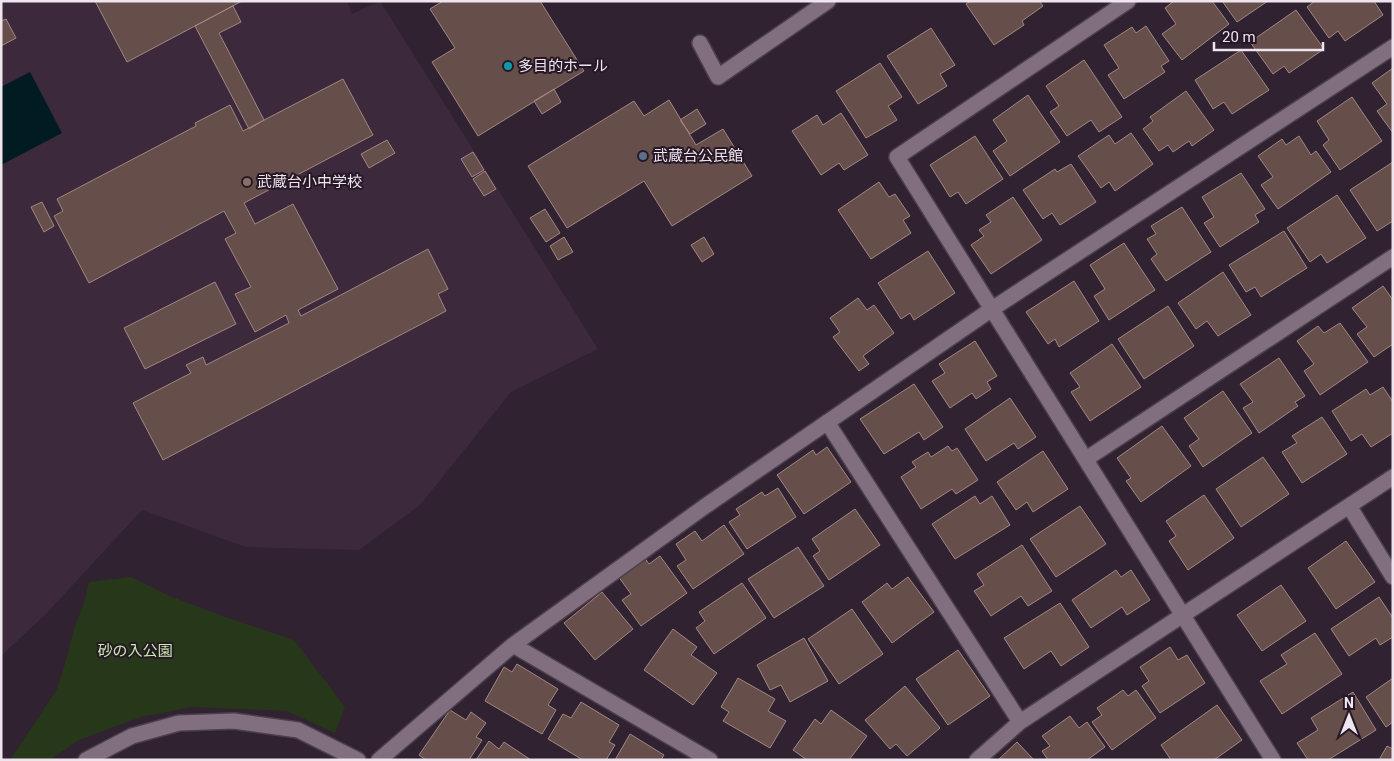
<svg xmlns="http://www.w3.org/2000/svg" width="1394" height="761" viewBox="0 0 1394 761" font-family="Roboto,'Noto Sans JP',sans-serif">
  <rect width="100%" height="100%" fill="#302230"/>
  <path fill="#3d293c" d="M1 1H347L352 14 380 1 598 349 511 392 420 505 359 550 246 547 142 510 45 615 1 656Z"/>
  <path fill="#27381a" d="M131 577 169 596 217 614 294 640 345 707 335 733 287 711 192 707 141 717 79 740 50 760H12V757L57 689 67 657 74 629 84 603 89 582Z"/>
  <path fill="#001b21" d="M30 72 62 133 1 165V87Z"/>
  <path fill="#664e4a" stroke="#a28783" d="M95 1H242L127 62Z
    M443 1H540L584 71 478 136 432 62 455 48 430 9Z
    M971 1H1039L1043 6 1022 21 1024 25 994 45 966 4Z
    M1174 1H1212L1229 24 1182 60 1162 34 1176 24 1165 8Z
    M1222 1H1268L1237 22Z
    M1315 1H1374L1383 15 1345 41 1338 31 1329 38 1307 7Z
    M233 6 241 22 219 33 264 120 249 129 195 26Z
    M1296 10 1324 49 1289 73 1284 66 1273 74 1250 42Z
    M6 19 16 38 1 46V21Z
    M1146 26 1169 61 1161 66 1165 72 1124 99 1108 75 1119 68 1104 45 1132 27 1136 33Z
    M931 28 955 65 940 74 947 86 918 104 887 56Z
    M1241 50 1269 90 1232 114 1224 102 1213 109 1195 80Z
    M1084 60 1122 117 1099 132 1091 120 1067 136 1050 112 1059 106 1046 86Z
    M880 63 902 97 888 106 897 120 866 138 836 91Z
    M1393 68V133L1377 111 1387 104 1372 83Z
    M343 79 373 135 244 203 255 224 293 204 338 289 298 310 301 316 428 249 448 289 438 294 446 311 163 460 133 403 191 373 186 365 203 357 206 365 289 323 286 315 255 332 235 294 251 287 225 239 236 233 224 211 89 283 54 216 63 211 57 199 196 126 195 123 230 105 243 131Z
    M554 89 561 102 542 114 534 101Z
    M1186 91 1214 130 1192 146 1189 141 1173 152 1168 145 1159 151 1143 129 1153 121 1150 117Z
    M1028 95 1060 142 1010 176 993 151 1007 141 993 120Z
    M1352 97 1382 141 1340 170 1323 145 1329 140 1317 121Z
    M669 100 696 145 723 129 752 176 672 226 644 181 567 228 528 166 634 101 644 116Z
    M697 109 706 124 690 134 680 120Z
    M841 113 868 155 844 170 839 163 821 175 792 131 817 115 823 125Z
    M1131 133 1153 164 1115 191 1109 182 1101 188 1078 156 1109 135 1115 144Z
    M975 136 1003 179 966 204 958 192 950 197 930 165Z
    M1299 136 1311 155 1316 151 1331 172 1278 209 1261 185 1273 177 1258 156 1282 139 1286 145Z
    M387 140 395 153 369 168 361 154Z
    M473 152 484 170 472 177 461 159Z
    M1393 162V221L1377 231 1350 190Z
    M1071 164 1096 202 1060 225 1052 213 1043 219 1023 190 1055 169 1057 172Z
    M485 171 496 189 484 196 473 179Z
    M1241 173 1265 209 1255 215 1259 222 1220 247 1204 223 1214 217 1202 197Z
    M879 182 889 197 895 194 910 216 903 220 911 233 871 259 838 210Z
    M1337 195 1366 238 1327 263 1321 254 1310 262 1287 228Z
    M1013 197 1042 240 991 274 971 245 984 236 979 230 991 222 986 215Z
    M42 202 54 226 44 232 31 207Z
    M1182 207 1211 252 1166 281 1151 259 1157 254 1147 239 1156 234 1151 226Z
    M545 209 560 233 546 242 530 218Z
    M1284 231 1307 268 1261 297 1255 287 1246 292 1229 265Z
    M564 237 573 252 558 260 550 246Z
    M704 237 714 254 702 262 691 245Z
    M1124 243 1155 290 1109 320 1094 296 1105 289 1090 265Z
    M928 251 955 293 914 320 910 313 901 319 878 283Z
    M1223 272 1251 315 1218 336 1207 321 1196 329 1178 303Z
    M1074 281 1099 321 1059 347 1055 339 1048 344 1026 312Z
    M215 282 236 324 145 369 124 328Z
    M1383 286 1393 300V344L1374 357 1357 334 1367 327 1352 308Z
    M858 298 867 310 874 305 894 333 863 356 869 364 859 371 833 337 840 332 830 318Z
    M1168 306 1194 346 1144 379 1118 339Z
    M1340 323 1368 362 1320 395 1304 371 1314 364 1297 341 1318 326 1324 333Z
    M975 341 997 376 987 382 991 389 976 399 972 393 950 408 932 381 945 373 939 364Z
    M1112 344 1141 387 1090 421 1071 392 1080 387 1070 373Z
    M1279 358 1305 396 1295 402 1298 406 1259 433 1243 408 1253 402 1240 384Z
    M914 384 943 427 924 440 919 432 884 454 860 419Z
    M1383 387 1393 402V433L1371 447 1362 434 1351 441 1332 411 1366 389 1370 395Z
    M1223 391 1252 433 1203 467 1189 446 1199 439 1184 418Z
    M1010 398 1036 437 1018 449 1014 443 986 461 965 429Z
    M1322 417 1347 454 1302 483 1282 452 1297 443 1292 436Z
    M1162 426 1191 466 1141 502 1126 481 1131 478 1117 458Z
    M948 446 952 451 957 448 978 480 956 494 952 489 921 509 901 477 916 467 912 462 928 452 931 457Z
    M827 447 851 482 804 514 777 475 813 450 816 455Z
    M1043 451 1068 489 1033 512 1027 502 1016 510 997 482Z
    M1263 457 1289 494 1241 527 1216 489Z
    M778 488 796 517 747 549 729 522 740 515 736 509 762 492 765 496Z
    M1204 495 1234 538 1188 570 1169 541 1176 536 1166 521Z
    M975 496 980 504 992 496 1010 525 955 559 932 524Z
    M1080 506 1106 544 1056 577 1030 539Z
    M855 509 880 545 829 580 813 556 820 551 812 539Z
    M724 525 744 554 693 589 677 566 686 560 676 544 695 531 702 541Z
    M1346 541 1375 582 1336 609 1308 568Z
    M1022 545 1052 591 1028 606 1021 596 991 616 974 591 984 585 977 574Z
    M798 547 824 586 774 618 748 579Z
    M660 556 687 593 641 626 622 600 631 594 618 576 644 557 649 564Z
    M1116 570 1121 577 1131 570 1150 600 1127 615 1122 607 1091 628 1072 600Z
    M908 577 934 612 892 643 862 602 887 583 892 589Z
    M742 583 766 618 714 654 696 628 705 621 699 612Z
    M1281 585 1306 621 1262 651 1237 615Z
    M602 592 633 629 595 660 564 623Z
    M1379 597 1393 618V637L1380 645 1376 638 1349 656 1331 629Z
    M1060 603 1089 647 1061 666 1051 651 1024 669 1004 638Z
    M852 609 883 654 839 684 808 639Z
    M673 629 697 647 691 655 717 673 693 705 644 670Z
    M1315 633 1342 674 1282 714 1260 681 1287 664 1281 655Z
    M804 638 828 681 790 702 781 685 770 690 757 665Z
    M1170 647 1178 660 1187 655 1205 683 1160 713 1142 686 1149 681 1140 667Z
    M958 650 990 696 948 725 916 679Z
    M517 664 558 689 548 705 556 710 542 734 485 701 504 667 512 672Z
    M738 678 775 699 768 711 786 721 770 748 723 721 729 712 721 707Z
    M1393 678V722L1386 727 1366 697Z
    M905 686 940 728 907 756 896 744 890 749 865 720Z
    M1123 690 1128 696 1136 690 1156 718 1112 750 1092 722 1102 715 1097 708Z
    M1353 692 1376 730 1328 760H1308L1297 743 1318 730 1311 718Z
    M581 702 619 725 609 742 615 745 606 760H583L548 739 563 714 571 718Z
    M1217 705 1242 740 1214 760H1171L1161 745Z
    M450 710 466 720 471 712 486 723 476 737 482 740 469 760H426L419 755Z
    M831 710 867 736 849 760H807L793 750 815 719 821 724Z
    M1070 716 1079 728 1087 722 1105 747 1087 760H1048L1042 751 1050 746 1042 736Z
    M630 734 664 755 661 760H615Z
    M489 741 499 749 504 742 531 760H476Z
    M1017 742 1034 760H998Z
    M1387 746 1393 749V760H1379Z"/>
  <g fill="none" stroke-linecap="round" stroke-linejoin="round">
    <g stroke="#4c3f4b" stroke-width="18">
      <path id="lane" d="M700 43 718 77 828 1"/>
    </g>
    <g stroke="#4c3f4b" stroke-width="18">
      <path id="street" d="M1128 1 897 157 1273 760
        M827 422 1020 722
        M1086 459 1393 257
        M1349 506 1393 577
        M513 645 710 760
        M86 760 132 736 179 723 234 721 298 730 358 760
        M379 760 513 645 704 507 992 309 1393 47
        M977 760 1020 722 1393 477"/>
    </g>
    <use href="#lane" stroke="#816f80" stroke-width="15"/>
    <use href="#street" stroke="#816f80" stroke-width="15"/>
  </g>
  <circle fill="#0f9aa8" stroke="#261826" stroke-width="2" cx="508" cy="66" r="5"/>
  <circle fill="#5c6f8a" stroke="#261826" stroke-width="2" cx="643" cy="156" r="5"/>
  <circle fill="#8d6e63" stroke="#261826" stroke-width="2" cx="247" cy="182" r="5"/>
  <g text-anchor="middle" stroke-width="4" stroke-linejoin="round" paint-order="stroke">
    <g font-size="15" fill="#efe5ee" stroke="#261826" text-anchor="start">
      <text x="518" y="71">多目的ホール</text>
      <text x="653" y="161">武蔵台公民館</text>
      <text x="257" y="187">武蔵台小中学校</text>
    </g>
    <g font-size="15" fill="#c8ebae" stroke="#261826">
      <text x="135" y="656">砂の入公園</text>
    </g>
  </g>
  <rect width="1394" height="761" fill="none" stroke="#efe5ee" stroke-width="5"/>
  <g transform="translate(1349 716)" stroke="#261826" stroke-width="4" paint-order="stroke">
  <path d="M0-4L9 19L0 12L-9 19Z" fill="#efe5ee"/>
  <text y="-8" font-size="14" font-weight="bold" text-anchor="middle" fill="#efe5ee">N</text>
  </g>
  <path d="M1214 42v8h109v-8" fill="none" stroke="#efe5ee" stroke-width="2.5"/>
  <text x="1222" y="42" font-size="15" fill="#efe5ee" stroke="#261826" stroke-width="4" paint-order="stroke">20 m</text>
</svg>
